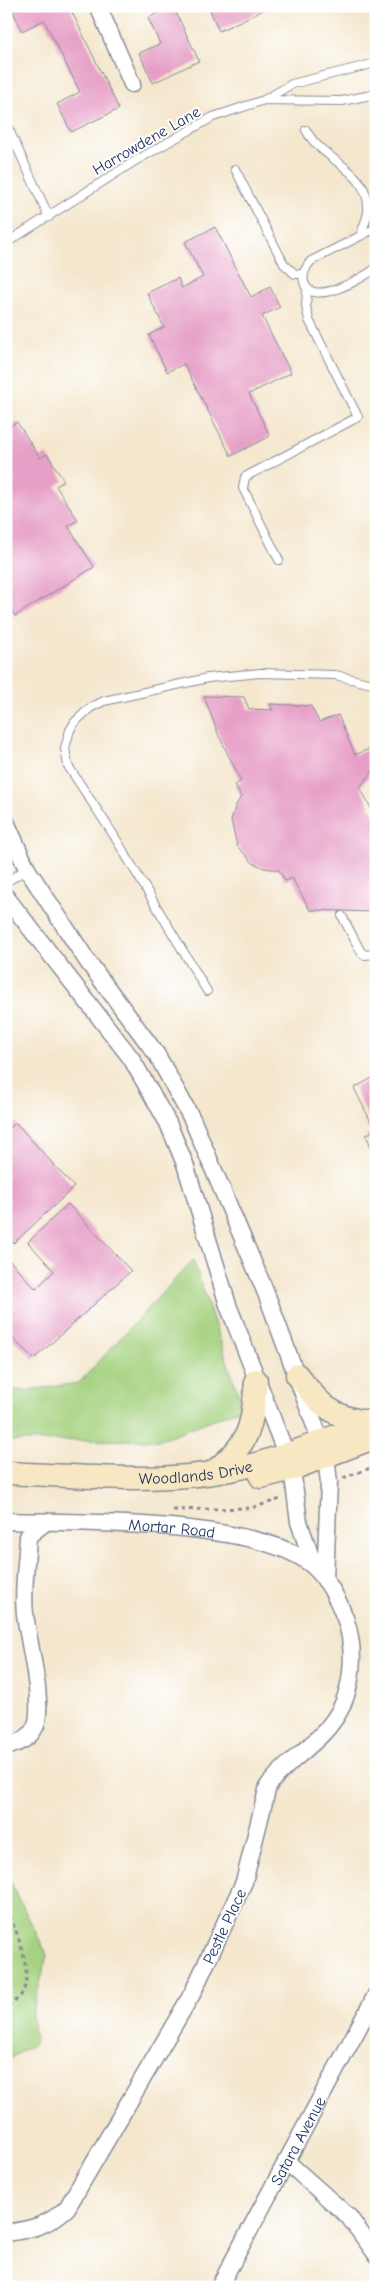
<svg xmlns="http://www.w3.org/2000/svg" width="382" height="2293" viewBox="0 0 382 2293" font-family="'Comic Neue',sans-serif">
  <rect width="100%" height="100%" fill="#fff"/>
  <filter id="ink" filterUnits="userSpaceOnUse"><feTurbulence type="fractalNoise" baseFrequency=".02" numOctaves="2"/><feDisplacementMap in="SourceGraphic" scale="10" xChannelSelector="R" yChannelSelector="G"/><feConvolveMatrix kernelMatrix="1 2 1 2 8 2 1 2 1" color-interpolation-filters="sRGB"/></filter>
  <filter id="wash" filterUnits="userSpaceOnUse"><feTurbulence type="fractalNoise" baseFrequency=".0096" numOctaves="4" result="noise"/><feDisplacementMap in="SourceGraphic" scale="20" xChannelSelector="R" yChannelSelector="G"/><feGaussianBlur stdDeviation="1.12" result="paint"/><feColorMatrix in="noise" values="0 0 0 0 0 0 0 0 0 0 0 0 0 0 0 0 0 1.4 0 .05"/><feComposite in="paint" operator="in"/></filter>
  <g filter="url(#wash)">
    <rect width="100%" height="100%" fill="#f4e7ce"/>
    <path fill="#a5d280" stroke="#60806f" d="M193 1260 243 1408 159 1440 6 1441V1388L23 1391 79 1383Z
      M6 1873 47 1955 32 2015 35 2043 6 2061Z"/>
    <g id="blocks">
      <path fill="#e69fc6" d="M69 6 119 109 71 132 57 104 80 92 44 20 22 31 11 7Z
        M173 6 199 61 153 83 139 53 160 44 148 18Z
        M208 6H272L219 31Z
        M215 227 251 297 270 287 280 307 262 316 291 373 249 394 270 436 231 456 184 364 167 372 149 335 164 327 147 293 178 278 182 288 203 277 185 242Z
        M17 422 40 458 47 454 64 481 56 486 78 520 68 526 94 567 15 616 6 602V429Z
        M204 696 244 697 249 709 273 710 270 704 311 706 319 722 338 715 355 755 376 746 374 770 360 787 376 818V921L370 912 310 910 292 878 285 881 279 870 264 868 253 863 237 846 231 820 236 805 241 797 235 785 241 781 219 736Z
        M376 1076V1147L372 1149 366 1135 375 1130 354 1088Z
        M16 1123 74 1187 14 1243 6 1235V1130Z
        M68 1204 131 1271 34 1359 6 1332V1265L10 1261 36 1289 54 1271 28 1242Z"/>
    </g>
  </g>
  <g filter="url(#ink)">
    <use href="#blocks" fill-opacity="0" stroke="#888b96" stroke-width="1"/>
    <g fill="none" stroke-linecap="round" stroke-linejoin="round">
      <g stroke="#888b96" stroke-width="10">
        <path id="service" d="M264 100 342 101 376 94
          M6 123 49 217
          M306 130C322 162 371 169 368 212 367 219 363 227 361 234
          M235 169 284 264 295 274H304
          M376 228 311 261C306 267 302 273 304 282 310 309 365 277 376 268
          M6 243 135 161 213 117 264 100 292 84 376 63
          M279 560 243 488 245 477 358 417 309 320 306 306 307 289
          M6 882 27 869
          M342 916 361 952 365 955 376 954
          M207 991 113 834 68 766 65 748 70 730 75 722 90 708 104 701 208 678 260 673 335 675 376 685"/>
      </g>
      <g stroke="#888b96" stroke-width="19">
        <g id="minor">
          <path d="M98 6 132 84"/>
          <path d="M6 822 27 869 88 962 157 1055 192 1119 266 1293 326 1456 329 1483 325 1580"/>
          <path d="M6 897 131 1058 168 1123 185 1164 228 1305 292 1469 299 1522 314 1566"/>
          <path id="s1" d="M6 1521C78 1523 260 1519 313 1566 327 1578 339 1601 345 1618 355 1646 354 1679 342 1706 324 1743 291 1755 268 1786L244 1882 192 1994 67 2208C47 2226 33 2229 6 2233"/>
          <path d="M6 1747C19 1743 30 1739 36 1725 44 1701 28 1640 25 1614 22 1589 27 1561 28 1536L46 1522"/>
          <path d="M286 2161 349 2217 376 2254"/>
          <path id="s2" d="M219 2287 376 1995"/>
        </g>
      </g>
      <g stroke="#888b96" stroke-width="25">
        <g id="secondary">
          <path d="M297 1375C319 1403 331 1418 369 1422"/>
          <path d="M213 1472C251 1443 252 1427 256 1380"/>
          <path id="s3" d="M6 1473C78 1476 161 1484 231 1470 281 1460 329 1438 376 1420"/>
          <path d="M261 1477 292 1469 376 1437"/>
        </g>
      </g>
      <path stroke="#888b96" stroke-width="3" stroke-dasharray="4 4" stroke-linecap="butt" d="M343 1478 376 1466
        M173 1510 251 1508 281 1499
        M6 1909C16 1928 33 1971 23 1992 20 1998 11 2004 6 2009"/>
      <use href="#service" stroke="#fff" stroke-width="8"/>
      <use href="#minor" stroke="#fff" stroke-width="16"/>
      <use href="#secondary" stroke="#f7e8c3" stroke-width="22"/>
    </g>
  </g>
  <g text-anchor="middle" stroke-width="4" stroke-linejoin="round" paint-order="stroke">
    <g font-size="16" fill="#1b2f5e" stroke="#fff">
      <text transform="translate(146 140) rotate(-30)" y="6">Harrowdene Lane</text>
      <text dy="6" stroke="none"><textPath href="#s3" startOffset="190">Woodlands Drive</textPath></text>
      <text dy="6" stroke="none"><textPath href="#s1" startOffset="166">Mortar Road</textPath></text>
      <text transform="translate(224 1926) rotate(-65)" y="6">Pestle Place</text>
      <text dy="6" stroke="none"><textPath href="#s2" startOffset="166">Satara Avenue</textPath></text>
    </g>
  </g>
  <rect width="382" height="2293" fill="none" stroke="#fff" stroke-width="25"/>
</svg>
